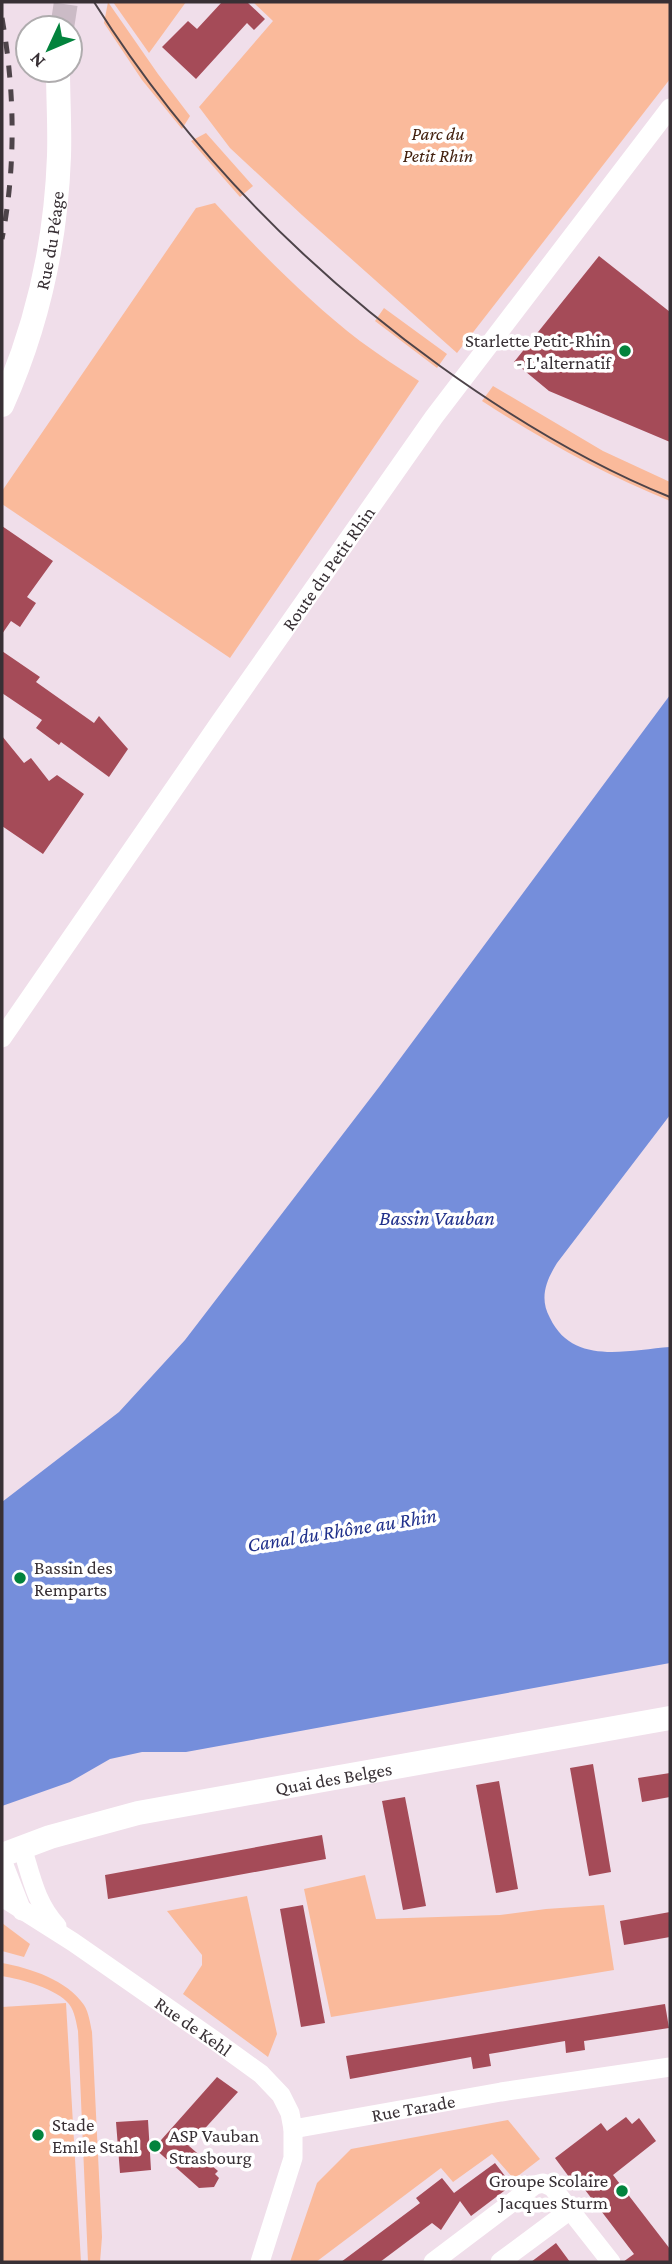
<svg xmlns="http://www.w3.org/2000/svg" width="672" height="2264" viewBox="0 0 672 2264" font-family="'Crimson Pro',serif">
  <rect width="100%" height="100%" fill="#f0deea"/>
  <path fill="#faba9b" d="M108 2 158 74 190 116 182 129 142 80 104 23Z
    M113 2H186L149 53Z
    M253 2H670V79L457 353 302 215 230 148 199 107 273 21Z
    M206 133 253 186 240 197 191 141Z
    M215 203C260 252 307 300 360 341 379 355 399 368 419 381L230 658 2 504V491L196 208Z
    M384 308 447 354 437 368 375 321Z
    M493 386 603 451 670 482V501C604 474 542 440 482 401Z
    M365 1875 376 1919 500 1915 546 1909 604 1905 614 1970 331 2017 304 1889Z
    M247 1896 277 2034 268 2057 183 1994 202 1965V1955L167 1911Z
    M2 1923 30 1944 24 1957 2 1951Z
    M2 1963C30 1968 67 1980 84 2005 89 2013 90 2023 92 2032L102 2237 100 2262H88L78 2031C76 2022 75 2012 69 2004 57 1989 21 1979 2 1976Z
    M66 2003 81 2262H2V2007Z
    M508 2120 540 2159 514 2179 492 2154 453 2182 441 2168 316 2262H290L317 2183 351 2149Z"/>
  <path fill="#758edb" d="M670 695V1115L557 1263C546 1281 539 1298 550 1318 573 1366 627 1350 670 1347V1663L186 1752H142L110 1759 70 1782 2 1806V1502L119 1412 185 1340 379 1087Z"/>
  <path fill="#a54b58" d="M222 2H247L265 19 254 30 247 23 196 79 162 47 188 21 197 29Z
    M599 256 670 312V442L549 391 514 362Z
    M2 526 53 561 27 597 36 603 20 627 11 621 2 634Z
    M2 651 40 677 36 682 94 723 99 716 128 749 109 777 61 742 59 745 36 728 42 720 2 693Z
    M2 736 24 763 31 758 49 781 57 775 84 794 43 854 2 826Z
    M593 1764 611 1872 589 1876 570 1768Z
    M670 1773V1797L642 1802 638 1778Z
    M499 1781 518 1889 496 1893 476 1785Z
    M405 1797 426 1906 403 1910 382 1801Z
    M322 1835 326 1859 108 1899 105 1875Z
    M303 1905 325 2023 301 2027 280 1909Z
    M670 1912V1937L624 1945 620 1921Z
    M665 2004 669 2028 584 2041 585 2050 566 2053 565 2041 489 2054 491 2066 473 2069 471 2057 350 2079 346 2056Z
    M217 2077 238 2092 189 2146 218 2171 215 2174 219 2178 214 2187 199 2188 154 2148Z
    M626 2117 632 2124 639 2118 656 2141 613 2175 670 2249V2262H623L634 2254 579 2182 575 2185 555 2158 601 2123 607 2131Z
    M148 2120 151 2170 120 2173 116 2122Z
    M495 2163 512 2185 471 2216 460 2201 441 2230 432 2223 380 2262H341L420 2203 416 2198 442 2178 454 2193Z
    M556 2243 570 2262H531Z"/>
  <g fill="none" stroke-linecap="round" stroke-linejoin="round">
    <path stroke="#cbbbc6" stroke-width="24" stroke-dasharray="24 12" stroke-linecap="butt" d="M62 28 66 2"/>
    <g stroke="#fff" stroke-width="19">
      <path id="s1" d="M2 1038 220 722 434 417 670 108"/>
      <path d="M22 1847C31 1876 36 1904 57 1926"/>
      <path d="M2 1860 22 1911"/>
      <path id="s2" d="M2 1897 73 1942 214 2040 261 2074 281 2095 290 2113 293 2129V2158L260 2262"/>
      <path id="s3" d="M293 2129 501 2092 670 2067"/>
      <path d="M433 2262 535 2185 543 2183 552 2187 611 2262"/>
      <path d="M500 2262 570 2210"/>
    </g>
    <g stroke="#fff" stroke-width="24">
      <path id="s4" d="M2 405C37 327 56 241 59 156 60 127 58 98 58 70"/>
      <path id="s5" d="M2 1855 50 1837 138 1813 670 1718"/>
    </g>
    <path stroke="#4e444a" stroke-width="2" d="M94 2C184 145 303 267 440 366 511 417 588 464 670 497"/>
    <path stroke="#4e444a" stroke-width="5" stroke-dasharray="12 12" stroke-linecap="butt" d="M2 18C15 92 16 166 2 239"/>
  </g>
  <g fill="#03833d" stroke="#fff" stroke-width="2.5">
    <circle cx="625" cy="351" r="7"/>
    <circle cx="20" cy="1578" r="7"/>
    <circle cx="38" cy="2135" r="7"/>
    <circle cx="155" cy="2146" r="7"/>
    <circle cx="622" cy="2191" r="7"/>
  </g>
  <g text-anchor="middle" stroke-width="7" stroke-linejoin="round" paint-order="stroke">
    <g font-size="19" font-style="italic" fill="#42200e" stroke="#fff">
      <text x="438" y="140">Parc du<tspan x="438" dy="22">Petit Rhin</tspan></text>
    </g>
    <g font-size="19" fill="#383035" stroke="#fff">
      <text dy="7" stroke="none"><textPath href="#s4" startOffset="172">Rue du Péage</textPath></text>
      <text dy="7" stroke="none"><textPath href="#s1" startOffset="572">Route du Petit Rhin</textPath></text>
      <text dy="7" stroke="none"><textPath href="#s5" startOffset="341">Quai des Belges</textPath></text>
      <text dy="7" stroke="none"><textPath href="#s2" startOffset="231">Rue de Kehl</textPath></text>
      <text dy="7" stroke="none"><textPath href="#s3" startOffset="122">Rue Tarade</textPath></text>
    </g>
    <g font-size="19" fill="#383035" stroke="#fff" text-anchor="start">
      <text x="611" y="347" text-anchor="end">Starlette Petit-Rhin<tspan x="611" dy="22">- L'alternatif</tspan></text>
      <text x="34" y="1574">Bassin des<tspan x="34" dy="22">Remparts</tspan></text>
      <text x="52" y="2131">Stade<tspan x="52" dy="22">Emile Stahl</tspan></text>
      <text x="169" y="2142">ASP Vauban<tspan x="169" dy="22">Strasbourg</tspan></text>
      <text x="608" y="2187" text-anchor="end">Groupe Scolaire<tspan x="608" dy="22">Jacques Sturm</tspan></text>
    </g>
    <g font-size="21" font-style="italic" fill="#22328c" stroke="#fff">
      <text x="437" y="1225">Bassin Vauban</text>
      <text transform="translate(342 1530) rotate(-9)" y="7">Canal du Rhône au Rhin</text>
    </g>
  </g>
  <rect width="672" height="2264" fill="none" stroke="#383035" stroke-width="7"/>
  <g transform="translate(49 49) rotate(226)"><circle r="33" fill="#ffffff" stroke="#afacae" stroke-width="2"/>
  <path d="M0-5L12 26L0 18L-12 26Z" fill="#03833d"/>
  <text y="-10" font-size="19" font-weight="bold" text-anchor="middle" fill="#383035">N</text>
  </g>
</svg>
